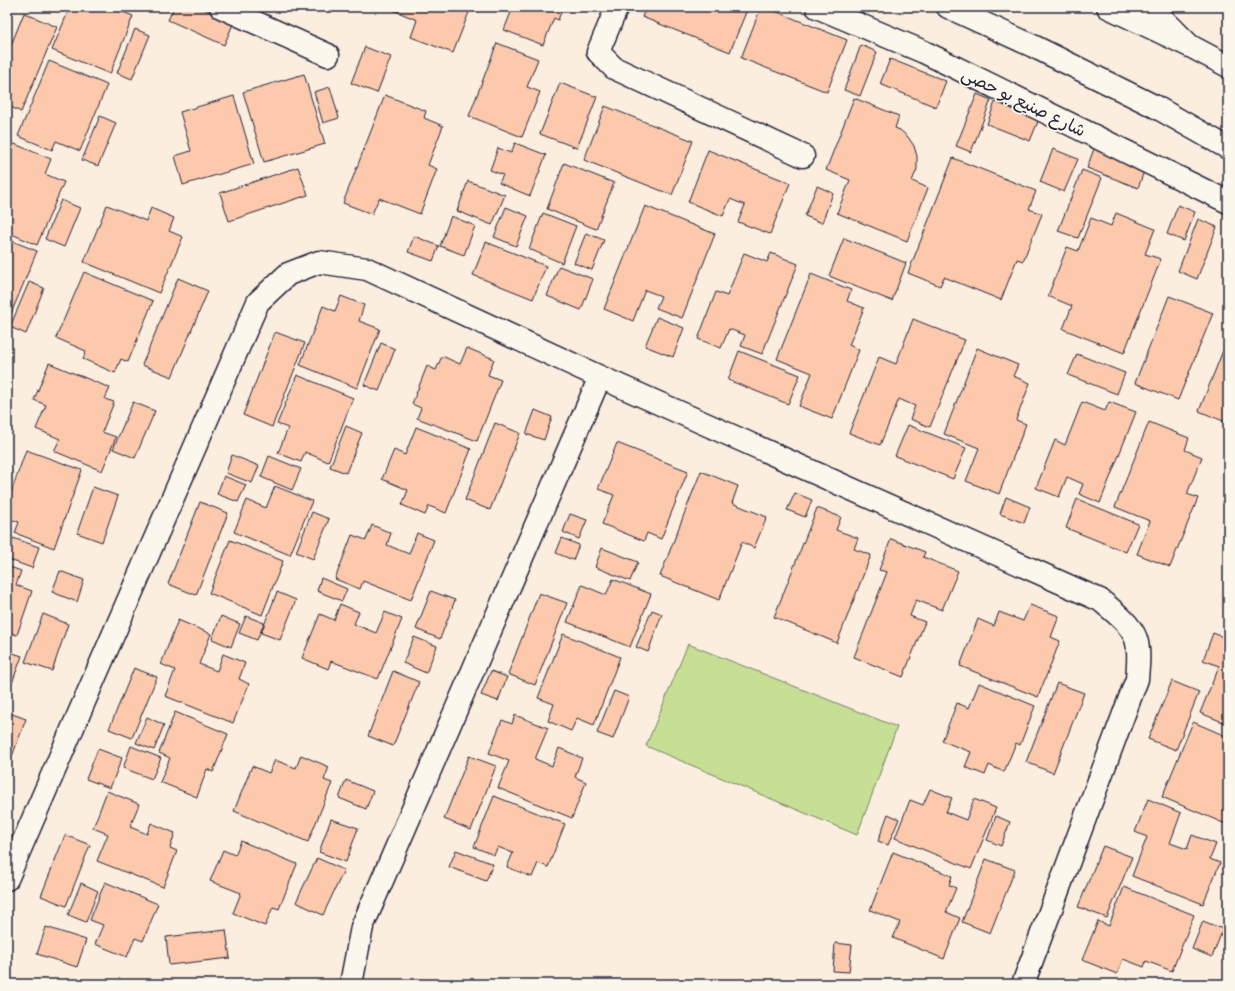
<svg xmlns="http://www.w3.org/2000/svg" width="1235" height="991" viewBox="0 0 1235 991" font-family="Caveat,'Playpen Sans Arabic',sans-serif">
  <rect width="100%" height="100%" fill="#fbeedf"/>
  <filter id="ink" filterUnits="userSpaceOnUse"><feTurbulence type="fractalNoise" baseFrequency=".025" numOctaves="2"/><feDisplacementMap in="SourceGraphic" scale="8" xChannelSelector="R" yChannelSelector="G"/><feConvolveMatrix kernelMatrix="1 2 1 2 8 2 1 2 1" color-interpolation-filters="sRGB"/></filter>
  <g filter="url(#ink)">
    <path fill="#c6df95" stroke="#748068" d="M688 644 897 727 857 835 646 746Z"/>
    <path fill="#fcc9ac" stroke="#22223b" d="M70 7H113V8L133 16 110 74 52 50Z
      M174 7H199L234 22 224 45 168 20Z
      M394 7H471L453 53 411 37 417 20 393 10Z
      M513 7H563L558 20 554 18 543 45 504 30Z
      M646 7H748L730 52 642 17Z
      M761 7H765L847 40 827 92 741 58Z
      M24 13 57 27 21 112 7 105V55Z
      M135 29 150 35 132 79 117 73Z
      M497 43 538 59 527 87 540 92 522 137 469 116Z
      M861 45 877 52 860 96 844 90Z
      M365 47 391 57 377 93 351 83Z
      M890 59 946 81 936 107 880 84Z
      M49 61 107 85 80 151 56 141 52 150 18 136Z
      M304 74 325 144 264 162 243 92Z
      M560 83 597 97 577 148 540 134Z
      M330 87 339 118 323 123 314 92Z
      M977 94 991 100 971 152 956 146Z
      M385 95 426 111 424 118 443 126 428 165 437 169 420 214 379 198 372 214 343 203Z
      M234 96 254 164 183 185 175 156 191 151 180 112Z
      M854 98 899 116 895 128 900 130 908 137 914 146 917 156V169L912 181 928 188 907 241 837 213 850 180 826 170Z
      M995 102 1039 119 1030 141 987 124Z
      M605 106 693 141 672 195 584 160Z
      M100 116 116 123 98 166 82 160Z
      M12 143 51 159 45 174 64 182 37 245 7 232V155Z
      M515 143 546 155 530 196 499 183 503 175 490 170 498 148 511 153Z
      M1096 143 1147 163 1138 188 1087 168Z
      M1053 149 1078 159 1064 192 1040 182Z
      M708 150 790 183 770 234 738 222 745 205 730 199 723 216 688 202Z
      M953 158 1036 191 1029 209 1042 214 1023 261 1017 259 1001 300 944 277 940 286 908 273Z
      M564 163 614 183 596 229 547 209Z
      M298 167 308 195 229 221 220 193Z
      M1082 170 1102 178 1078 238 1058 231Z
      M468 181 505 195 492 225 457 211Z
      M817 186 833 193 822 223 805 216Z
      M61 200 80 208 64 247 45 239Z
      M107 205 146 221 151 208 174 218 169 231 183 237 159 293 84 262Z
      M1178 205 1195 212 1184 241 1167 234Z
      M645 206 715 234 682 318 656 308 661 296 645 290 633 321 604 309Z
      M506 207 528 216 516 246 494 237Z
      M543 213 576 226 562 263 529 249Z
      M1116 213 1155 229 1145 254 1161 259 1124 353 1063 329 1072 306 1048 296 1067 247 1078 251 1091 218 1111 226Z
      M451 216 475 226 464 255 440 246Z
      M1198 219 1217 227 1197 279 1178 271Z
      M586 233 604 240 592 270 574 263Z
      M414 236 439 246 433 261 408 252Z
      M844 238 906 263 892 301 829 276Z
      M7 239 37 251 10 316 7 314Z
      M486 242 546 266 533 299 473 275Z
      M744 253 767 262 771 253 798 264 762 354 741 346 745 335 729 329 721 348 698 339 716 292 727 296Z
      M559 266 593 279 581 310 547 296Z
      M84 272 153 301 128 362 121 359 115 373 83 359 86 351 56 338Z
      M811 274 851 290 847 301 864 308 849 345 859 350 832 419 799 406 812 373 777 359Z
      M178 278 208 291 172 377 142 365Z
      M29 282 44 288 26 334 10 327Z
      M341 296 364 305 359 321 380 329 357 388 300 365 323 306 335 311Z
      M1169 296 1213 313 1178 400 1135 383Z
      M657 317 684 328 673 357 645 346Z
      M913 319 965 340 930 427 910 419 915 406 899 399 880 445 849 433 879 357 896 364Z
      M275 332 305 343 272 427 243 415Z
      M1228 338V423L1199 411Z
      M381 343 395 349 379 391 364 385Z
      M467 348 494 359 488 375 501 380 477 441 417 418 421 408 412 404 427 366 436 370 442 356 460 364Z
      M977 348 1018 365 1013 376 1030 383 1016 420 1026 424 999 494 966 481 979 448 944 434Z
      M739 351 800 375 788 404 728 380Z
      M1077 354 1125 373 1117 394 1068 375Z
      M49 363 110 388 105 399 114 402 102 432 116 437 102 471 54 451 60 439 36 429 46 405 34 400Z
      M297 375 353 398 328 462 305 452 301 462 278 453 288 428 277 424Z
      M133 402 155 411 135 458 113 449Z
      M1082 402 1105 411 1109 402 1136 412 1100 503 1079 494 1083 484 1067 477 1059 497 1036 488 1055 440 1065 445Z
      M535 410 552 417 544 440 526 434Z
      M1149 422 1189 438 1185 450 1202 457 1187 494 1198 498 1170 567 1137 554 1150 521 1115 507Z
      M495 423 520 433 490 510 465 500Z
      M908 425 966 448 953 479 895 456Z
      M346 426 362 433 346 473 330 467Z
      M416 427 471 449 446 513 429 506 425 515 402 505 408 490 382 479 394 450 405 455Z
      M617 443 688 471 661 539 647 533 644 541 602 524 614 495 598 489Z
      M26 450 82 470 54 548 15 533 19 522 7 518V504Z
      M232 455 259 466 252 483 226 473Z
      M269 456 301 469 292 490 261 477Z
      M701 471 738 486 732 503 767 517 754 548 742 542 719 600 660 576Z
      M224 476 246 485 238 502 217 494Z
      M275 486 312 501 290 555 234 532 247 500 266 508Z
      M93 487 118 496 102 542 77 533Z
      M795 493 812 500 805 517 787 510Z
      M1006 497 1030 507 1024 523 1000 514Z
      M1077 499 1138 524 1126 552 1066 528Z
      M200 502 228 513 196 595 168 584Z
      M817 508 841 517 836 530 858 538 854 549 871 555 837 643 774 617Z
      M312 512 329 519 313 559 296 552Z
      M570 514 587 520 579 539 563 532Z
      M372 525 391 533 387 545 409 554 417 533 434 540 411 600 363 581 360 589 335 579 352 535 366 540Z
      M13 538 39 547 32 568 7 559V553Z
      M562 538 579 545 573 560 556 553Z
      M891 539 925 552 923 557 958 571 942 610 916 600 910 616 925 622 903 677 854 657 887 572 879 570Z
      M230 540 283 561 262 615 209 593Z
      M602 548 638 562 630 581 595 567Z
      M7 566 21 571 16 585 32 591 17 635 7 632Z
      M60 571 84 580 77 602 52 592Z
      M321 578 347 589 342 601 317 591Z
      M613 579 651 594 630 647 567 622 582 585 606 595Z
      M431 591 455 600 440 639 416 629Z
      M277 592 296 600 280 640 261 633Z
      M539 593 567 603 535 685 508 674Z
      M340 604 359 612 354 624 376 633 385 612 402 619 378 679 331 661 328 669 302 658 320 614 334 620Z
      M1030 605 1059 616 1051 637 1060 641 1038 697 960 666 978 619 994 626 999 612 1023 621Z
      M652 610 662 614 648 652 636 647Z
      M43 614 68 624 52 671 25 662Z
      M221 616 240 624 231 647 212 639Z
      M246 616 264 623 257 640 239 633Z
      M178 620 211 634 199 664 217 671 223 654 245 663 239 679 249 684 233 723 165 696 175 670 161 664Z
      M1213 633 1228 639V724L1200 713 1219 666 1203 660Z
      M563 634 620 657 594 725 577 718 571 731 548 721 554 704 538 698Z
      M414 637 437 646 426 673 403 663Z
      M7 651 22 656 9 691 7 690Z
      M134 668 157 677 132 738 109 729Z
      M393 671 419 682 393 746 368 736Z
      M491 671 507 677 498 701 481 695Z
      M1172 681 1199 692 1176 750 1148 739Z
      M979 683 1035 706 1020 745 1016 743 1004 772 989 765 985 775 965 767 971 752 942 741 957 703 969 708Z
      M1057 683 1084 693 1053 773 1026 762Z
      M614 691 629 697 613 739 597 733Z
      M7 712 26 719 11 759 7 757Z
      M175 712 228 734 213 772 207 769 197 797 160 782 170 758 159 753Z
      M515 715 548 728 535 759 552 766 559 748 582 758 575 777 586 782 572 818 498 788 509 761 489 753 502 720 512 724Z
      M147 717 164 725 154 750 136 743Z
      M1193 722 1228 737V825L1162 797Z
      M131 746 161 758 152 779 123 768Z
      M98 749 122 758 110 788 86 779Z
      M301 755 329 767 324 780 332 783 308 842 234 811 252 766 269 773 275 760 296 768Z
      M469 756 496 766 471 830 444 819Z
      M346 780 373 791 366 809 339 798Z
      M930 789 952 798 946 812 966 820 974 799 996 808 971 869 895 838 910 800 923 805Z
      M107 791 139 804 130 827 147 834 151 823 175 833 170 848 177 851 163 887 97 861 108 834 93 828Z
      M494 796 565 824 548 867 538 863 532 877 507 867 513 853 498 847 494 855 474 847Z
      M1148 799 1181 813 1170 843 1187 849 1192 835 1216 844 1210 859 1220 863 1203 904 1132 876 1147 837 1135 832Z
      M888 814 899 819 888 845 878 841Z
      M996 816 1010 822 1001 846 987 840Z
      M331 819 358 828 346 862 319 852Z
      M65 835 90 845 66 906 41 896Z
      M241 841 297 864 279 909 273 907 265 926 233 913 241 893 210 881 223 850 235 855Z
      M1103 846 1132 857 1107 918 1078 907Z
      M456 850 493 864 486 881 449 867Z
      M893 852 952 876 949 885 956 888 946 912 960 918 944 959 893 938 900 922 870 910Z
      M317 858 344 870 323 915 296 902Z
      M986 859 1015 870 990 933 962 922Z
      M105 882 158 904 143 941 135 938 127 957 95 944 103 925 90 920Z
      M81 883 98 891 86 922 68 915Z
      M1124 887 1194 915 1172 971 1146 961 1144 967 1123 959 1117 974 1082 960 1098 921 1109 926Z
      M1203 921 1223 929 1212 957 1192 949Z
      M46 927 86 940 77 967 37 954Z
      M226 930 230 958 169 965 166 937Z
      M835 943 852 945 849 972 833 971Z"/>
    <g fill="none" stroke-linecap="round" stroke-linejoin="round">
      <g stroke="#22223b" stroke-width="25">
        <path id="street" d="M221 7 328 55
          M617 7 598 52 614 68 803 156
          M817 7 924 52 1228 202
          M1151 7 1189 45
          M7 879 258 302 288 274 319 262 367 269 600 377 1100 600C1112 610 1131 624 1136 639 1140 651 1138 666 1137 679L1023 984
          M351 984 362 927 600 377"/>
      </g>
      <g stroke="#22223b" stroke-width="25">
        <path id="secondary" d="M948 7 1033 46 1156 107 1228 148
          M1108 7 1192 47 1228 66"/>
      </g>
      <use href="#street" stroke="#fbf7ec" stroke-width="22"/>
      <use href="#secondary" stroke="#fbf7ec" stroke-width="22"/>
    </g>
  </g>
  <g text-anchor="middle" stroke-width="3.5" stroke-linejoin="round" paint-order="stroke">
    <g font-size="17" fill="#22223b" stroke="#fbf7ec">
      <text transform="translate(1024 102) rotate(26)" y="6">شارع صنيع بو حصى</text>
    </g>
  </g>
  <rect width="1235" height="991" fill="none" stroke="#fbf7ec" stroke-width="24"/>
  <rect x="12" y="12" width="1211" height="967" fill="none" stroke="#22223b" stroke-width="1.5" filter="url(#ink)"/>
</svg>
